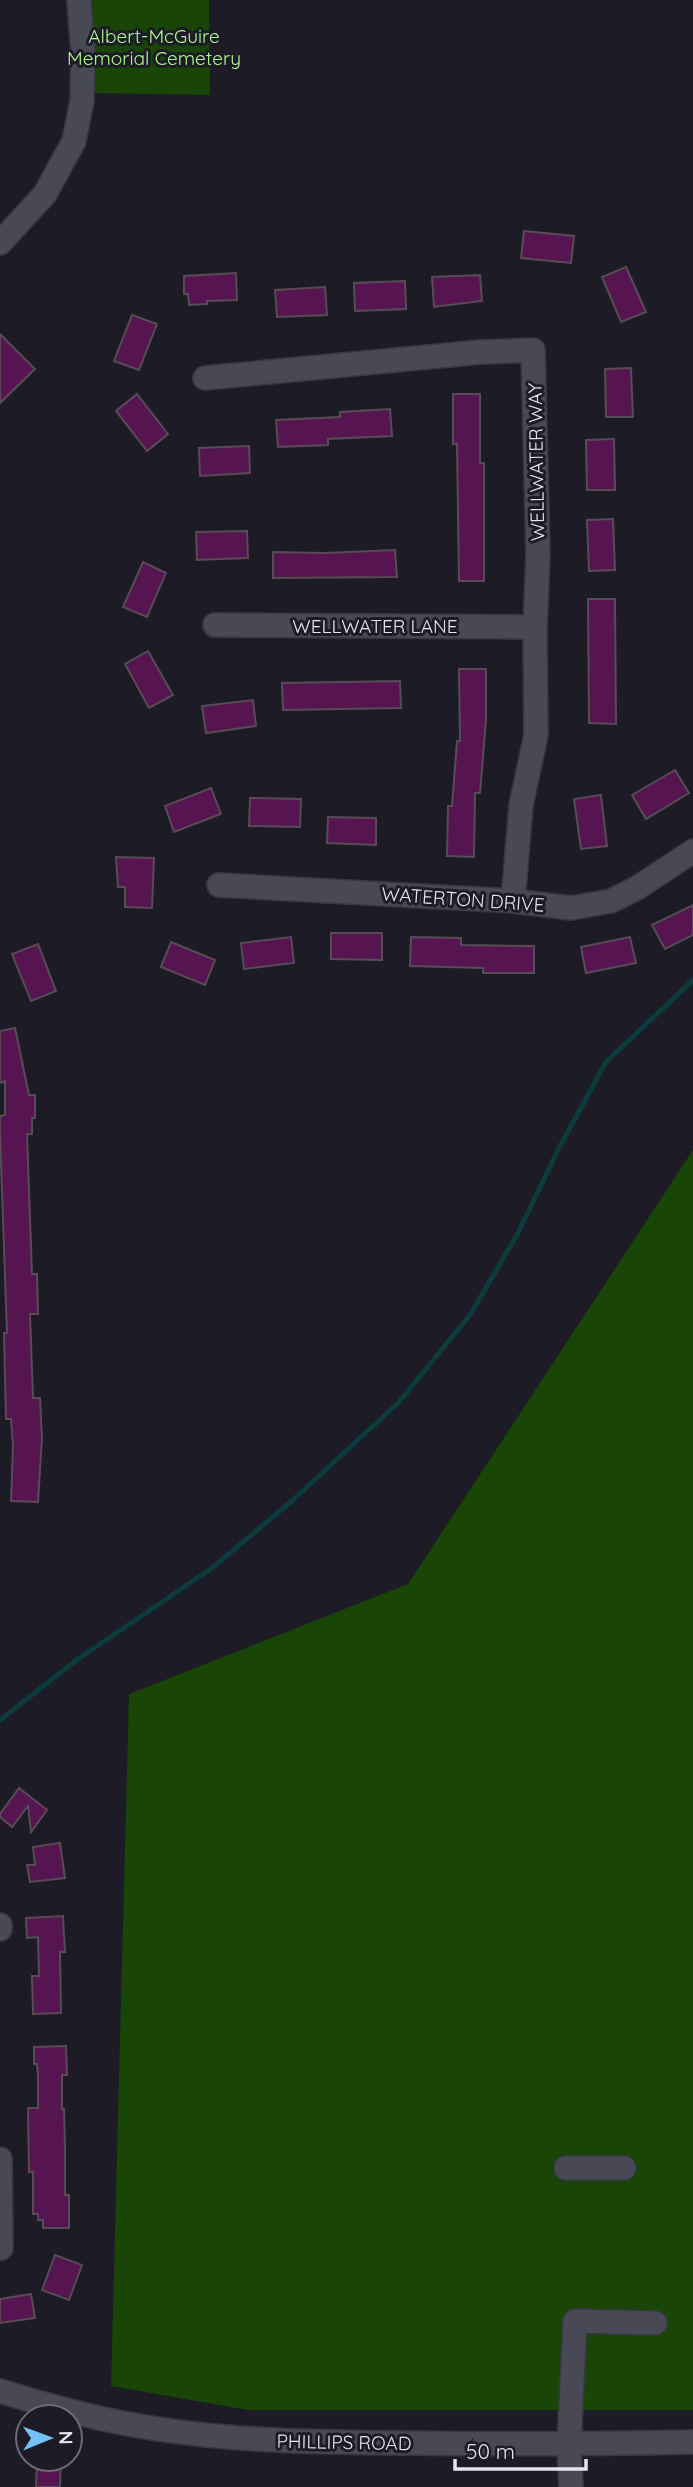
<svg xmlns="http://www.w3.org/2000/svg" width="693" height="2487" viewBox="0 0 693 2487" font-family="Quicksand,sans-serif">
  <rect width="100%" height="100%" fill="#1c1b26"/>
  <path fill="#194506" d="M90 0H209L210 95 92 93Z
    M693 1150V2410H248L111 2386 129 1694 408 1584Z"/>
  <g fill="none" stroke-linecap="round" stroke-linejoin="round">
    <path stroke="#0c3b3e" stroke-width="5" d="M0 1720 78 1659 212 1568 294 1499 399 1402 470 1315 517 1235 559 1148 606 1062 693 980"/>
  </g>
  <path fill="#561551" stroke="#574c55" stroke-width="2" d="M524 231 574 236 571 263 521 258Z
    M626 267 646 312 621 322 602 277Z
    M236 273 237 300 207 301V304L189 305 188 294H184V276Z
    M480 275 482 301 434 307 432 277Z
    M405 281 406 309 355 311 354 283Z
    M325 287 327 315 277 317 275 290Z
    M132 315 157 324 139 370 114 361Z
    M0 334 35 369 0 403Z
    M631 368 633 417H606L605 369Z
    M137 394 168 434 147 451 116 411Z
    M453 394H480V463H484V581H459L457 444H453Z
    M390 409 392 436 328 439V445L278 447 276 420 340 417V412Z
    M614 439 615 490H587L586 440Z
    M249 446 250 473 200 476 199 448Z
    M613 519 615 570 589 571 587 520Z
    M247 531 248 558 197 560 196 532Z
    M395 550 397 577 273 578V552L324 553Z
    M143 562 166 573 147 617 123 607Z
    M588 599H615L616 724 589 723Z
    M148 651 173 695 149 708 125 664Z
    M459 669H486V720L480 793H475L474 857 447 856 448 806H452L457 741H460Z
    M400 681 401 708 283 710 282 683Z
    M253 700 256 726 206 733 202 706Z
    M675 770 689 793 646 819 632 795Z
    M211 788 221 814 174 832 165 806Z
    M601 795 607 846 581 849 574 799Z
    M250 798 301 799 300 827 249 826Z
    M328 817 376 818V845L327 843Z
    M116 857 154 858 152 908 125 907V887H118Z
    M693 905V935L665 949 652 925Z
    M331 933H382V960L331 959Z
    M291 937 294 963 244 969 241 943Z
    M411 937 461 938V945L534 946V973H483V968L410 966Z
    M630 937 636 963 586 973 581 947Z
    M171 942 215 960 205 985 161 967Z
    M38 944 56 991 31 1001 12 954Z
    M15 1028 29 1095H35V1118H32V1134H27L32 1274H37L38 1314H30L33 1398H40L42 1438 38 1502 11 1501 13 1446 11 1419H6L4 1333H7L0 1134V1116L5 1115V1081L0 1083V1031Z
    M19 1788 47 1810 31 1832 28 1806 12 1827 0 1817V1814Z
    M60 1843 65 1878 30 1882 27 1865H35L33 1847Z
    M63 1916 65 1952H60L61 2013 33 2014 32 1976H39L38 1937 27 1938 26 1918Z
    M66 2046 67 2075H62V2109H64L65 2148V2195H69V2228H43V2220H38V2214H33V2172H29L28 2108H38V2076L37 2064H34V2047Z
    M55 2255 82 2265 69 2300 42 2290Z
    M31 2294 35 2318 0 2323V2299Z
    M42 2459H61L60 2487H36L37 2461Z"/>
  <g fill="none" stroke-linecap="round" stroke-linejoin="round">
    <g stroke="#373740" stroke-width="26">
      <path id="minor" d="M0 243 45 194 74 141 82 101 83 54 79 0
        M205 378 481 352 533 350 538 556 535 627 536 735 521 805 513 901
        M215 625 535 627
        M219 885 513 901 571 908 611 901 637 888 693 851
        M0 1925V1929
        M0 2159 1 2248
        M566 2168H624
        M0 2391C42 2404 84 2416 128 2424 219 2441 310 2442 402 2443 499 2444 596 2444 693 2442
        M571 2487 569 2445 575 2321 655 2323"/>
    </g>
    <use href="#minor" stroke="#494855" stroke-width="23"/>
  </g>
  <g text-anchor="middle" stroke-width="6" stroke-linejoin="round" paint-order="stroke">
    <g font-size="19" fill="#aaf793" stroke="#1c1b26">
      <text x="154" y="43">Albert-McGuire<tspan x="154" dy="22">Memorial Cemetery</tspan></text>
    </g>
    <g font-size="19" fill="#e5e5ed" stroke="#1c1b26">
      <text transform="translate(536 462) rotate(-91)" y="7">WELLWATER WAY</text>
      <text x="375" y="633">WELLWATER LANE</text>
      <text transform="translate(463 899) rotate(4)" y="7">WATERTON DRIVE</text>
      <text transform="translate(344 2442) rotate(1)" y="7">PHILLIPS ROAD</text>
    </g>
  </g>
  <g transform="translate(49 2438) rotate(89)"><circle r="33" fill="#1c1b26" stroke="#6c6c76" stroke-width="2"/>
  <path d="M0-5L12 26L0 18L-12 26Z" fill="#73c1f6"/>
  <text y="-10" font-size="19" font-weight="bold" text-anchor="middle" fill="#e5e5ed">N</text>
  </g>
  <path d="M455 2459v10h131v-10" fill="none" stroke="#e5e5ed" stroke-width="3.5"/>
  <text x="466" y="2459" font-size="21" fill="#e5e5ed" stroke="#1c1b26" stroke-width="5" paint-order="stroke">50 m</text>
</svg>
